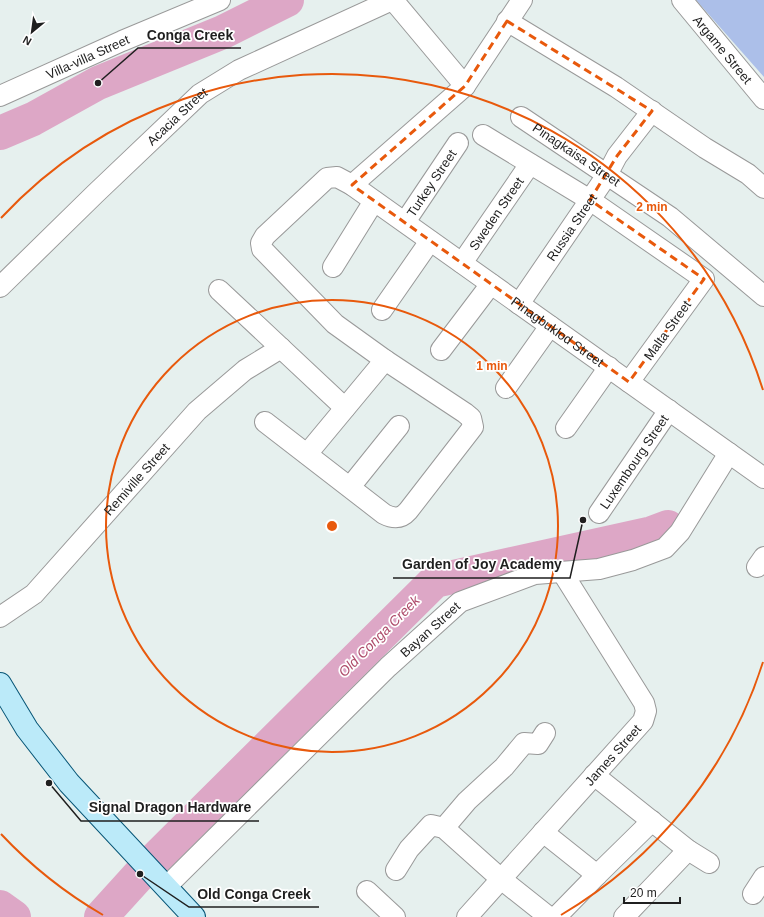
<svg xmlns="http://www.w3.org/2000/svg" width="764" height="917" viewBox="0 0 764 917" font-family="Arial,sans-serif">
  <rect width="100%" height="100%" fill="#e6f0ee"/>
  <path fill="#acbfe9" d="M696 0H764V77Z"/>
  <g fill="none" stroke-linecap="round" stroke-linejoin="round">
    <path stroke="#dda7c6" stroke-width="34" d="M0 133 33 119 98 83 223 32 287 0
      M155 859 435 581 652 533 668 527
      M0 907 14 917
      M101 917 140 874"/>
    <g stroke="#999" stroke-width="22">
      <g id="street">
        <path d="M393 0 465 86"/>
        <path id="s1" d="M682 0 764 99"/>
        <path d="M507 21 616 87 705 148 748 174 764 188"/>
        <path id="s2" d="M0 96 122 41 220 0"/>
        <path id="s3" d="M521 117 670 217 764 296"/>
        <path d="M483 135 590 200 704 279 629 382"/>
        <path d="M352 185 465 86 522 0"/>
        <path id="s4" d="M405 222 458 143"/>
        <path id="s5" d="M462 263 530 164"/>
        <path d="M333 267 374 201"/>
        <path id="s6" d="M0 287 95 194 200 94 239 70 392 0"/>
        <path d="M219 290 345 408"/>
        <path id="s7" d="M519 304 607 175 617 156 652 111"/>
        <path d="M382 310 430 241"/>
        <path d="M441 350 491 284"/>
        <path d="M506 388 550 326"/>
        <path id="s8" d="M265 422 384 514C394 519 401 519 408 511L473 427 471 418 465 413 385 360 335 324 262 249 261 243 265 236 327 178 337 177 352 185 764 478"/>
        <path d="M566 428 609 367"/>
        <path d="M307 454 385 360"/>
        <path d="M350 487 399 426"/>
        <path id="s9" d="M599 513 669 410"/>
        <path d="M757 567 764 557"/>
        <path id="s10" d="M0 617 34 594 197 411 245 370 281 348"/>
        <path d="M594 775 688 850 709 863"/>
        <path d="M444 828 467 801 504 767 524 743 538 744 545 733"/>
        <path d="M543 832 597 875 556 917"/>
        <path d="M396 870 409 849 431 825 444 828 501 879 549 917"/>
        <path d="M597 875 652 821"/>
        <path id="s11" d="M166 887 388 667 460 602 535 574 599 569 633 560 665 548 680 532 729 453"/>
        <path d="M367 891 395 917"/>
        <path d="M753 894 764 877"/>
        <path id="s12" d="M467 917 643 721 646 711 644 703 562 572"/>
        <path d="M624 917 688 850"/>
      </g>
    </g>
    <g stroke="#065576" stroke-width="24">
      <path id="secondary" d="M0 684 27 729 69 783 194 917"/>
    </g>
    <use href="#street" stroke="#fff" stroke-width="20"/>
    <use href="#secondary" stroke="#bbeaf9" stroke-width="22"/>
  </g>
  <path fill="none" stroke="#e8590c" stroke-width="3" stroke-dasharray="8 5" stroke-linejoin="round" d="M507 21 652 111 617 156 590 200 704 279 629 382 352 185 465 86Z"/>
  <g fill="none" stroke="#e8590c" stroke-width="2">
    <circle cx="332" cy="526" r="226"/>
    <path d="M763 662A452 452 0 0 1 561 915M103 915A452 452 0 0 1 1 834M1 218A452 452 0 0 1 763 390"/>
  </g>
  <g text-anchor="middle" stroke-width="3.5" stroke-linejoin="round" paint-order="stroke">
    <g font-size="13" fill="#1f1f1f" stroke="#fff">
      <text dy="5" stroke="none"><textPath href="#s1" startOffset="64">Argame Street</textPath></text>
      <text dy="5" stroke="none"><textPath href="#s2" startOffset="96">Villa-villa Street</textPath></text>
      <text dy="5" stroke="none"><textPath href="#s6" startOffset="246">Acacia Street</textPath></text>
      <text dy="5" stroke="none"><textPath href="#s3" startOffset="67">Pinagkaisa Street</textPath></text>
      <text dy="5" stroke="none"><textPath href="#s4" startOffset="47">Turkey Street</textPath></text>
      <text dy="5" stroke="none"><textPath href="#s5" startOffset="60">Sweden Street</textPath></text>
      <text dy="5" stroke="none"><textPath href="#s7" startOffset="93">Russia Street</textPath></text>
      <text transform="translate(667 330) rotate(-54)" y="5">Malta Street</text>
      <text dy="5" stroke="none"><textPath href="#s8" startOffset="941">Pinagbuklod Street</textPath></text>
      <text dy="5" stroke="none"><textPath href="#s9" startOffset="62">Luxembourg Street</textPath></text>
      <text dy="5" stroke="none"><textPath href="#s10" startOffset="195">Remiville Street</textPath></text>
      <text dy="5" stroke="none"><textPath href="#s11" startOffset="369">Bayan Street</textPath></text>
      <text dy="5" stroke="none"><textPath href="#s12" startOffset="218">James Street</textPath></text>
    </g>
    <g font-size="14" font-style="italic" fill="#ae4c6b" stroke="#fff">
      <text transform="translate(379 636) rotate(-45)" y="5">Old Conga Creek</text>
    </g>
  </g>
  <circle cx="332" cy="526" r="6" fill="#e8590c" stroke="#fff" stroke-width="2"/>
  <g font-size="12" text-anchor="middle" font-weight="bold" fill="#e8590c" stroke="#fff" stroke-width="3.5" stroke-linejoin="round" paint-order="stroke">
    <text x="652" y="211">2 min</text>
    <text x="492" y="370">1 min</text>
  </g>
  <path fill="none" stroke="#1f1f1f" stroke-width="1.5" d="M98 83L138 48H241M583 520L570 578H393M49 783L81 821H259M140 874L189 907H319"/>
  <g fill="#1f1f1f" stroke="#fff" stroke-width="1.5">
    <circle cx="98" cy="83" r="4"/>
    <circle cx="583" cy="520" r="4"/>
    <circle cx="49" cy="783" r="4"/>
    <circle cx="140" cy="874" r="4"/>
  </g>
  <g font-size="14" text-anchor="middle" font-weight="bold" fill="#1f1f1f" stroke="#fff" stroke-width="3.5" stroke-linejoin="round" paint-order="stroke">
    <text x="190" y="40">Conga Creek</text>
    <text x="482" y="569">Garden of Joy Academy</text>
    <text x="170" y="812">Signal Dragon Hardware</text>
    <text x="254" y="899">Old Conga Creek</text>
  </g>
  <g transform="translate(32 32) rotate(209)" stroke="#ffffff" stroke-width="3" paint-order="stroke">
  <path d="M0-3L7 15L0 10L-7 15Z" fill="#1f1f1f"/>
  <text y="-6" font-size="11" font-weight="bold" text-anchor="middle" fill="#1f1f1f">N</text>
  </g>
  <path d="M624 897v6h56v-6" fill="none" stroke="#1f1f1f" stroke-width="2"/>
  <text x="630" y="897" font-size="12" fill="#1f1f1f" stroke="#ffffff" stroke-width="3" paint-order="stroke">20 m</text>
</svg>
